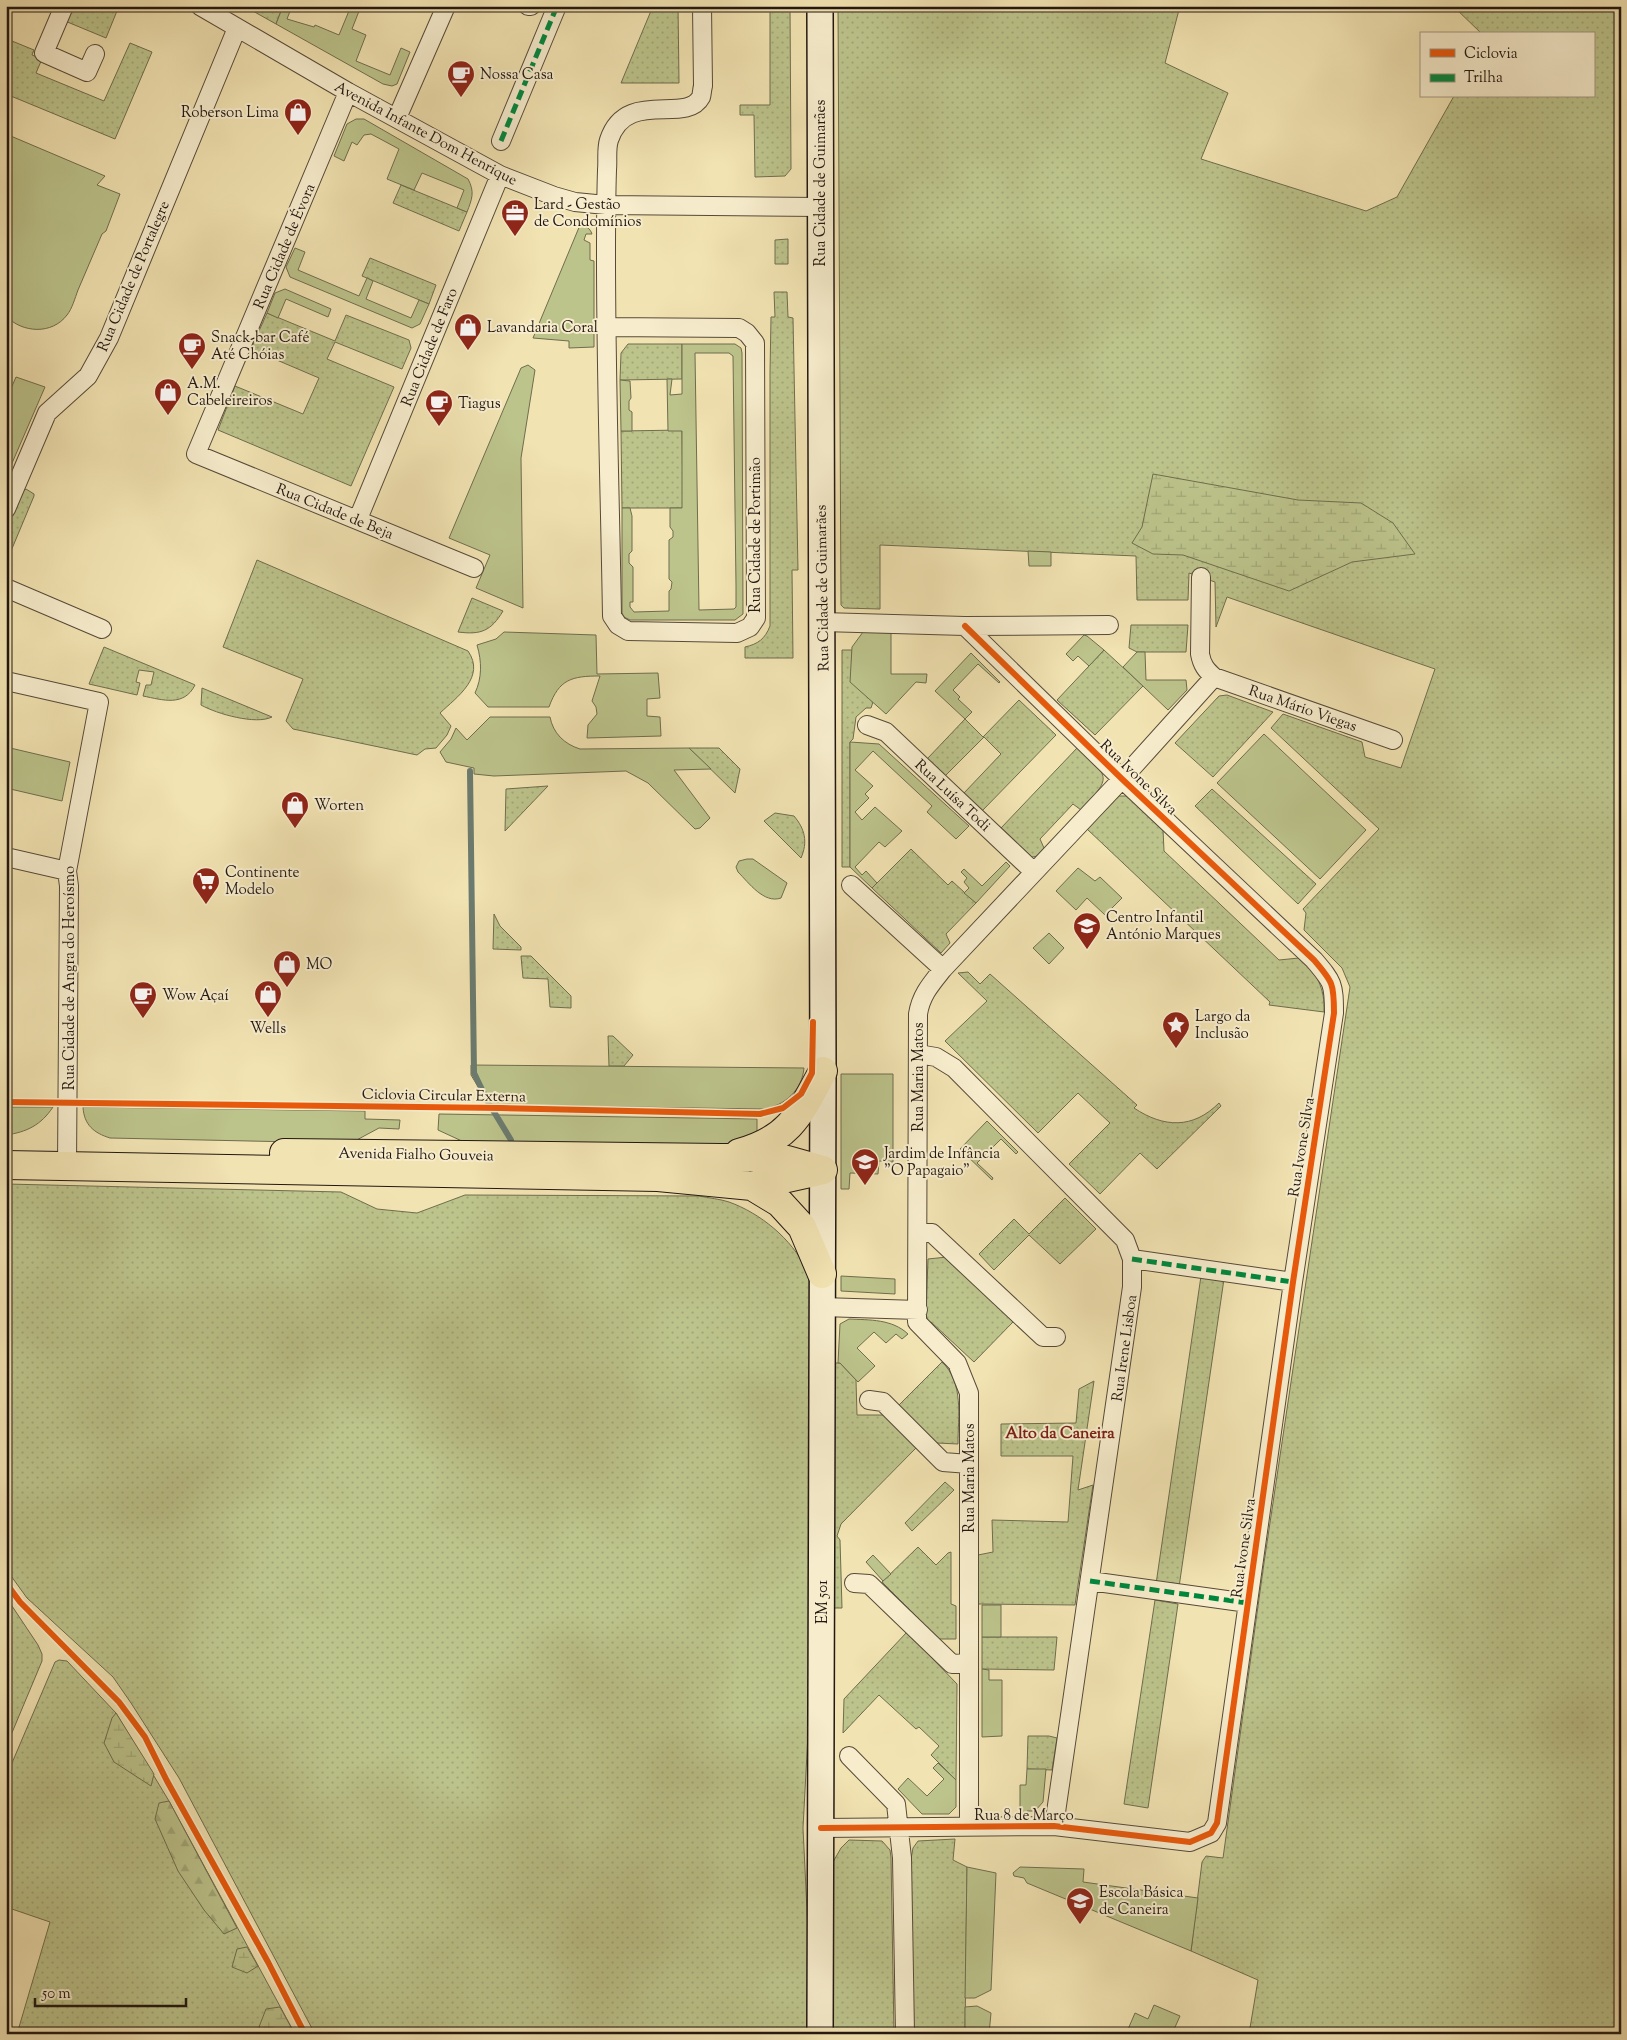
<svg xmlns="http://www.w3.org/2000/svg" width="1627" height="2040" viewBox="0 0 1627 2040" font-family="'Sorts Mill Goudy',serif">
  <defs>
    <pattern id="grass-dots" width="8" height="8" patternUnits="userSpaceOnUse" patternTransform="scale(1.25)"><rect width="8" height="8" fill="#bcc38b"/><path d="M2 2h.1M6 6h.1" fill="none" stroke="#a1a777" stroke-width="1.8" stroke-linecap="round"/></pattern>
    <pattern id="forest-firs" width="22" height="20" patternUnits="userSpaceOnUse" patternTransform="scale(1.25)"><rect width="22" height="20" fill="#bcc38b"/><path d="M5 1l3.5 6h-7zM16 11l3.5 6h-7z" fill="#a1a777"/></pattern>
    <pattern id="wetland-marsh" width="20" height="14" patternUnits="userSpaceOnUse" patternTransform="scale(1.25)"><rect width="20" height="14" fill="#bcc38b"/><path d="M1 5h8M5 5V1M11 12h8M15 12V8" fill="none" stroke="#a1a777"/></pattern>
  </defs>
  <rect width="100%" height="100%" fill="#f2e3b2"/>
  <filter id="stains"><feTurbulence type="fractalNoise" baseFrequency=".004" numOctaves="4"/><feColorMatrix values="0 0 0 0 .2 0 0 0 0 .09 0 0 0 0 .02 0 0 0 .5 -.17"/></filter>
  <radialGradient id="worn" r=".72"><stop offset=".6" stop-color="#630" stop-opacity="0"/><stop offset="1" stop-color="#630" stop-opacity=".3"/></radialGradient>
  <path fill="url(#grass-dots)" stroke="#6f6d4e" d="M72 6H119L106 38 65 21Z
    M244 6H283L276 24Z
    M653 6H678L679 83H621Z
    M770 6H790L791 169 785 176 755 177 754 115H740V105H770Z
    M838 6H1180L1165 63 1228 93 1201 159 1366 211 1397 197 1454 96H1593V34H1482L1453 6H1621V2034H1249L1258 1980 1191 1951 1202 1862 1206 1856 1223 1858 1264 1563 1350 987 1342 968 1304 930 1306 913 1303 909 1379 829 1271 728 1283 714 1362 742 1365 757 1401 768 1435 669 1227 597 1216 627 1215 582 1189 573 1188 600H1137L1136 556 880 545V609L844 608 841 605Z
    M12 41 34 50 32 55 42 59 36 73 104 101 130 43 152 52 115 139 6 94V56Z
    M401 185 467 212 459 231 393 203Z
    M788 239V264H775V240Z
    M370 258 436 285 429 304 362 276Z
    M774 292H787L788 317 793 318 798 570H792L793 658H745V647C758 644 765 639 770 626V373L771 317H775Z
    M267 313 335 341 346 315 409 340 411 348 402 369 335 342 327 359 394 387 351 486 218 430 235 386 303 414 319 378 251 349Z
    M628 344H682V379L620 380 621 353Z
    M682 430 683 508H622L621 431Z
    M26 489 34 494V496L6 563V529L22 492Z
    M257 560 468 651C486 677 457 697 440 713L451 726 447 735 436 748 425 749 417 755 293 729 286 721 303 679 223 647Z
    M472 598 503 611C491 631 481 635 458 632Z
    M1131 625H1188L1186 652H1137L1129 648Z
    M104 647 193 684 195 685C184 707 163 700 143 696L146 685H151L154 672 139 670 136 682 140 683 137 695 89 684Z
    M842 650H852L851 682 873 702 871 708H866L856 717 853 739 850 742V867H842Z
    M1104 650 1143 686 1095 735 1057 700Z
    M202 688 272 717C256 725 217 714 201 705Z
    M1227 695 1273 712 1213 777 1175 743 1219 696Z
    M1019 700 1056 735 982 811 964 793 1001 754 984 737 945 776 927 759 965 719 983 737Z
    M1078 747C1110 779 1112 776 1081 810L1073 804 1040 839 1044 848 1038 856 1032 857 1001 828Z
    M689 748H719L740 769 735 793Z
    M548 786 505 831 506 789Z
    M1212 789 1316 884 1298 904 1195 806Z
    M1119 796H1128L1163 829 1164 851 1279 960 1299 958C1317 973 1325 988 1324 1012L1269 1005 1270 1002 1087 829Z
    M775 813 794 816C805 829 808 842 801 858L764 821Z
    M911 849 948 885 952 881 976 903 946 934 950 943 941 953 872 888Z
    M494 914 500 926 521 947V950L493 949Z
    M521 956H531L571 996V1008L550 1007 548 979 523 978Z
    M968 972 980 984 990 974 1137 1105 1134 1108C1164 1128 1193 1129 1219 1103L1221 1106 1157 1169 1140 1153 1100 1194 1069 1164 1110 1123 1078 1093 1038 1133 945 1041 987 1001 958 973Z
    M608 1036H613L633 1055 624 1066H609Z
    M6 1184 341 1192 377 1209 417 1213 465 1195 699 1196C709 1198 720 1199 729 1202 760 1213 792 1239 806 1269 809 1276 810 1284 813 1291L816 1585 803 1828 813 2034H315L179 1778 131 1703 113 1677 27 1598 6 1569Z
    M1065 1198 1096 1229 1060 1264 1029 1235 994 1270 979 1254 1014 1219 1029 1234Z
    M947 1257 1013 1322 974 1362 931 1322 928 1323 926 1314 928 1259Z
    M1201 1276 1224 1279 1179 1587 1156 1584Z
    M942 1362C964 1383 958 1416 958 1444L937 1443 899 1405Z
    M832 1363H840L856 1380 857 1415H883L916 1448 841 1524 837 1536 840 1540 842 1608H834Z
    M1094 1381 1078 1490 1093 1485 1075 1605 978 1604V1555L993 1552 992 1520 1068 1522 1073 1456H1001V1424L1076 1423 1079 1389Z
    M945 1482 954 1490 912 1531 905 1523Z
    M918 1547 936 1565 948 1553 951 1552V1604L956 1606V1639H939L882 1582Z
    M6 1597 38 1645 42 1654V1661L6 1747Z
    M1155 1600 1178 1604 1148 1808 1124 1804Z
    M907 1632 957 1684 956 1780 931 1755 939 1746 919 1727 916 1729 879 1695 843 1733 844 1699Z
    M982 1637H1057L1054 1670 982 1669Z
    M59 1660 67 1661 116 1713 169 1801 295 2034H17L50 1922 6 1907V1777L55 1662Z
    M1028 1736H1049L1057 1738 1052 1770 1027 1769Z
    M955 1839 953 1860 967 1867 965 2034H912L911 1859 913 1848 918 1841Z
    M849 1840 882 1841 890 1850 891 1857 894 2034H830L833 1862 841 1848Z"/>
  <path fill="url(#forest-firs)" stroke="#6f6d4e" d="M169 1801 237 1928 224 1934 204 1910 178 1871 155 1819 159 1803Z"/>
  <path fill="url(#wetland-marsh)" stroke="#6f6d4e" d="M1153 474 1298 500 1361 503 1393 523 1415 554 1352 562 1289 591 1183 555 1153 554 1132 543 1142 527Z
    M116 1713 154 1774 151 1786 114 1762 104 1743 112 1718Z
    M247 1947 258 1966 247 1973 232 1967 237 1949Z
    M280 2007 292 2029 287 2034H264L259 2027 266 2009Z"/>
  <path fill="#bcc38b" stroke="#6f6d4e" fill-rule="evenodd" d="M283 6H292L287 19 314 27 315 25 339 35 351 6H361L352 29 366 35 356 61 390 75 401 48 410 52 397 84 392 86 383 84 276 24Z
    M356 119H364L468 179C475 192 472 199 467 212L457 208 464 190 422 173 414 190 387 179 399 149 371 134 364 135 357 145 352 142 344 161 334 156 347 124Z
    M6 134 105 176 97 185 120 194 106 231 102 234C94 253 86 271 78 290 75 298 72 309 67 315 52 335 22 333 6 316Z
    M580 225C586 226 590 228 592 234H586L584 240 590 243V260L594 261V347L569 348V341L533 338Z
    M295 248 305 252 298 270 359 296 367 278 373 281 366 299 411 318 419 300 429 304 420 324 412 328 290 277 286 267Z
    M285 289 331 309 328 317 286 299 278 318 267 313 275 293Z
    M682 344H735L741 348 742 353 743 614 735 620H630L624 617 622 613V508H630L632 516V551L629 554V563L633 567V602H630V607L634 612 669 611V591L671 589 672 582 669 579V540L673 537V531L670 527V508H682V431H668L667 379H672L670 395 682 394ZM695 353H729L733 356 736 585V607L734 609 699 610Z
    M528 365 535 370 521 458 523 608 476 588 490 555 449 538 521 368Z
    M16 377 45 387 6 477V400Z
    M620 380 630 381 631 398 629 401V410L632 412V431H621Z
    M1028 551 1051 552V566H1029Z
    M504 632 596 635 597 674 658 673 660 698 647 699V716L660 717 661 736 587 738 588 725 597 714 596 707 592 701 600 676C572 676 559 679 549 707H488L475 693C482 678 482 662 477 645L496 639Z
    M863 632 891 633V674H927L926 683 916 682 886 714 850 682 852 647Z
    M1084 635 1087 636 1104 650 1089 666 1078 656 1073 661 1066 654Z
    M1137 652H1145L1146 680H1186L1187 690 1168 710 1123 667Z
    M971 653 1000 682 999 683 978 664 953 690 960 697 958 699 972 712 965 719 935 691Z
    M490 717H550C553 733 564 744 580 749L689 748 711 769 674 770 710 818 700 828 695 829 648 783 626 771 494 776 474 774V768L446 762 440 752 451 739 456 728 467 740Z
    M1264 734 1366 830 1320 879 1217 783Z
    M850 742 879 744 969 826 956 839 927 812 932 806 873 751 855 770 873 786 865 794 869 798 855 812 862 820 875 807 902 831 885 847 879 842 855 867 862 875 866 871 877 883 872 888 850 867Z
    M6 747 70 762 62 801 6 788Z
    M747 859H753L787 883 781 898C764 904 749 883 738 872L736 867 739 861Z
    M1006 862 1010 866 976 903 964 893 969 888 964 882 967 878 961 872 964 869 982 886Z
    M1078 868 1095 881 1100 877 1122 898 1105 915 1087 898 1076 910 1056 891Z
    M6 885 11 887 8 1095H6Z
    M1049 933 1064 948 1049 964 1033 948Z
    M471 1065 804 1068C802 1090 785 1106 763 1109L489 1105 471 1075Z
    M841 1074H893V1162L879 1161 878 1174 850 1173 849 1189H841Z
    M6 1107H53C41 1125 27 1132 6 1135Z
    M83 1107 365 1111V1119L400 1120 399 1129 379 1128 353 1142 342 1143 110 1138C94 1133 84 1125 83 1107Z
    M439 1114 757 1119V1136L723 1148 464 1142 438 1130Z
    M987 1121 1018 1152 1016 1154 1001 1139 977 1163 993 1178 992 1180 960 1149Z
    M841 1276 895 1279V1294L841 1291Z
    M849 1319C870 1320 892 1319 908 1334L902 1339 896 1334 886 1343 874 1332 857 1348 875 1366 858 1382 840 1363H838L840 1324Z
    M873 1555 891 1574 883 1581 866 1562Z
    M982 1605H1001V1637H982Z
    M982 1669 989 1670V1680H1002V1736L982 1737Z
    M938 1763 956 1780V1807L949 1814H922L898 1789 908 1778 927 1796 944 1779 933 1768Z
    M1027 1769H1046L1043 1802 1035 1811H1027L1026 1816 1020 1815V1785H1026Z
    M967 1867 996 1873 991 1990 975 1998H965Z
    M1020 1867 1084 1869 1083 1882 1198 1898 1191 1951 1027 1883 1024 1878 1014 1876 1013 1873Z
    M1154 2005 1180 2016 1172 2034H1126L1135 2013 1148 2019Z
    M977 2006 991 2013 989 2034H965V2007Z"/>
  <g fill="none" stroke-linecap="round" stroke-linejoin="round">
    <path stroke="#6b7b6f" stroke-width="6" d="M470 771 474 1073 488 1102 511 1140"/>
    <g stroke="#564a39" stroke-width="20">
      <path id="street" d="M64 6 44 53 87 72 95 54
        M200 6 348 92 500 175 554 196 575 202 606 205 819 207
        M528 6H531
        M348 92 196 454 474 568
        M397 118 446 6
        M501 141 557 6
        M606 327 739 328 747 333 755 343 756 618 750 627 737 633 628 631 618 625 612 616C610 496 606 377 606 257 606 228 606 199 607 170 608 160 606 149 609 140 626 88 686 125 701 97 702 94 702 89 703 86L702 6
        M6 509 47 413 88 376 109 338 237 28
        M358 519 500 175
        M6 588 102 629
        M822 622 965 626 1109 625
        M1214 677 1393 740
        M6 681 99 702 67 871 69 886 67 1166
        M867 725 886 732 1034 872
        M6 857 67 871
        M851 885 943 969
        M918 1054 936 1057 954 1068 1125 1240 1132 1259V1287L1054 1826
        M918 1232 932 1233 1043 1337H1056
        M1132 1259 1293 1282
        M822 1307 918 1310
        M869 1400 883 1402 943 1462 969 1464
        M1090 1581 1248 1603
        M854 1583 869 1584 952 1664 968 1663
        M849 1756 896 1804 902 1858 905 2034
        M969 1827V1393L957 1363 917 1322 918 1014C921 995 931 984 943 969L1122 779 1214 677C1206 670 1202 665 1200 654L1201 577
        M821 1828 1054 1826 1190 1842 1211 1833 1217 1823 1293 1282 1334 1013C1334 984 1333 982 1314 960L1122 779 965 626"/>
    </g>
    <g stroke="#221711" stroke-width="28">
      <path id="secondary" d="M820 6 823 1071 820 2034"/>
    </g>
    <g stroke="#221711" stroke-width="30">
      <path id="primary" d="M284 1153 721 1158 760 1157 787 1160 819 1169
        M739 1153C790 1139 800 1114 823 1071
        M6 1165 658 1177 752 1186 823 1170
        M752 1186 780 1203 802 1227 822 1274"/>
    </g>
    <use href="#street" stroke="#f7edcd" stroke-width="18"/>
    <use href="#secondary" stroke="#f7edcd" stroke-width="25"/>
    <use href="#primary" stroke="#f2e3b2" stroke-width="28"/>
    <path stroke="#00873e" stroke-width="5" stroke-dasharray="10 5" stroke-linecap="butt" d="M501 141 557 6
      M1132 1259 1293 1282
      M1090 1581 1248 1603"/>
    <g stroke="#f7edcd" stroke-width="9">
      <path id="cycleway" d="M6 1102 501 1108 760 1114 783 1108 801 1094 812 1073 813 1022
        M6 1583 20 1602 119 1702 145 1737 167 1781 268 1962 305 2034
        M821 1828 1054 1826 1190 1842 1211 1833 1217 1823 1293 1282 1334 1013C1334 984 1333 982 1314 960L1122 779 965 626"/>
    </g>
    <use href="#cycleway" stroke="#e8590c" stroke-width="6"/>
  </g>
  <defs>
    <g id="cafe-pin" transform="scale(1.4375)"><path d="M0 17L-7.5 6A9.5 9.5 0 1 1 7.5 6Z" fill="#8f2418" stroke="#f7edcd"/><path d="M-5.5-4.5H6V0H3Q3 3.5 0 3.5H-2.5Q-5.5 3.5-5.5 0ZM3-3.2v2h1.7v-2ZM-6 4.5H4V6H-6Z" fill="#fff"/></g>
    <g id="shop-pin" transform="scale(1.4375)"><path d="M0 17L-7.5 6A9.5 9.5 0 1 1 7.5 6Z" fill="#8f2418" stroke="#f7edcd"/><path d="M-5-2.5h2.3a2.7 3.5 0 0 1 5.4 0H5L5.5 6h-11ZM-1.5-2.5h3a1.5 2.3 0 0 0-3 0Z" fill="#fff"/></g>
    <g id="office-pin" transform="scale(1.4375)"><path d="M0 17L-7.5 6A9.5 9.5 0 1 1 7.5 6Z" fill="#8f2418" stroke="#f7edcd"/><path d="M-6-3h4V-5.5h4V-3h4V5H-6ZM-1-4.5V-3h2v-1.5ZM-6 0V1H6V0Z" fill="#fff"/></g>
    <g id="supermarket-pin" transform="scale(1.4375)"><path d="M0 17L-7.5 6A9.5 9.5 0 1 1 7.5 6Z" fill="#8f2418" stroke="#f7edcd"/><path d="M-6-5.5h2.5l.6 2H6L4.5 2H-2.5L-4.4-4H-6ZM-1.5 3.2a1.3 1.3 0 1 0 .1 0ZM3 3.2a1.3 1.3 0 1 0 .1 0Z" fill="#fff"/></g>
    <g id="school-pin" transform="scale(1.4375)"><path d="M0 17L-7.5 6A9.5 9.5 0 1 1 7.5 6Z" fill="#8f2418" stroke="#f7edcd"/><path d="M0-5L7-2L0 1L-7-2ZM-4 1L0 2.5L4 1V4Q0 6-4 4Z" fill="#fff"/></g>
    <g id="sight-pin" transform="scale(1.4375)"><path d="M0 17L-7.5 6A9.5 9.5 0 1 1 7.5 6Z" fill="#8f2418" stroke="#f7edcd"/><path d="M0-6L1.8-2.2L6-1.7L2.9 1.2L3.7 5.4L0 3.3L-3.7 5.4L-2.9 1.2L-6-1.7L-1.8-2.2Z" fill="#fff"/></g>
  </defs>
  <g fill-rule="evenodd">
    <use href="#cafe-pin" x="461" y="74"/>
    <use href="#shop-pin" x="298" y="112"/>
    <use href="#office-pin" x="515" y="213"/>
    <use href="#shop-pin" x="468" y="327"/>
    <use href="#cafe-pin" x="192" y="346"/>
    <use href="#shop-pin" x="168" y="392"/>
    <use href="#cafe-pin" x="439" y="403"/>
    <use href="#shop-pin" x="295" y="805"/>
    <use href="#supermarket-pin" x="206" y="881"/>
    <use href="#school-pin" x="1087" y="926"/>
    <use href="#shop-pin" x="287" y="964"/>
    <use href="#shop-pin" x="268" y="994"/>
    <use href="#cafe-pin" x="143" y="995"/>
    <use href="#sight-pin" x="1176" y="1025"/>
    <use href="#school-pin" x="865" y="1162"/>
    <use href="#school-pin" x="1080" y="1901"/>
  </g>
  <g text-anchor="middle" stroke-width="4" stroke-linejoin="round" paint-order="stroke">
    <g font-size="15" fill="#221711" stroke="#f7edcd" text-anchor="start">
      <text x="480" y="79">Nossa Casa</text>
      <text x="279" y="117" text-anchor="end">Roberson Lima</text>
      <text x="534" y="209">Lard - Gestão<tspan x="534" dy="17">de Condomínios</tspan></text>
      <text x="487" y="332">Lavandaria Coral</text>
      <text x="211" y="342">Snack-bar Café<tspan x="211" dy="17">Até Chóias</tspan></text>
      <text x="187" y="388">A.M.<tspan x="187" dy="17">Cabeleireiros</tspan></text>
      <text x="458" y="408">Tiagus</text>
      <text x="314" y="810">Worten</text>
      <text x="225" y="877">Continente<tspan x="225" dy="17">Modelo</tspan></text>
      <text x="1106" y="922">Centro Infantil<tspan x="1106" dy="17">António Marques</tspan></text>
      <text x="306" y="969">MO</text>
      <text x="162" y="1000">Wow Açaí</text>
      <text x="1195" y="1021">Largo da<tspan x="1195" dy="17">Inclusão</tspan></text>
      <text x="268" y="1033" text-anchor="middle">Wells</text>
      <text x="884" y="1158">Jardim de Infância<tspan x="884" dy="17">"O Papagaio"</tspan></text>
      <text x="1099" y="1897">Escola Básica<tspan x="1099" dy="17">de Caneira</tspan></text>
    </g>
    <g font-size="15" fill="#221711" stroke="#f7edcd">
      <text transform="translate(426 133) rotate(28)" y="5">Avenida Infante Dom Henrique</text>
      <text transform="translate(820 183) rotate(-90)" y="5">Rua Cidade de Guimarães</text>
      <text transform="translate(284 246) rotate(-67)" y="5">Rua Cidade de Évora</text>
      <text transform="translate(133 276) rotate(-67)" y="5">Rua Cidade de Portalegre</text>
      <text transform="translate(429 347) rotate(-68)" y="5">Rua Cidade de Faro</text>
      <text transform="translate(335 511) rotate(22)" y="5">Rua Cidade de Beja</text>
      <text transform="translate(755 535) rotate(-90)" y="5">Rua Cidade de Portimão</text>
      <text transform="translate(822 588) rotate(-91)" y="5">Rua Cidade de Guimarães</text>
      <text transform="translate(1303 708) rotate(19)" y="5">Rua Mário Viegas</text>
      <text transform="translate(1139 777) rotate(44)" y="5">Rua Ivone Silva</text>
      <text transform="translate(953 795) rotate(43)" y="5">Rua Luísa Todi</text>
      <text transform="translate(69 978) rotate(-90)" y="5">Rua Cidade de Angra do Heroísmo</text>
      <text transform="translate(918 1077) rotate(-90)" y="5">Rua Maria Matos</text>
      <text transform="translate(444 1095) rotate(1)" y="5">Ciclovia Circular Externa</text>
      <text transform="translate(1301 1147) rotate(-81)" y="5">Rua Ivone Silva</text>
      <text transform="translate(416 1154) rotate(1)" y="5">Avenida Fialho Gouveia</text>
      <text transform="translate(1124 1348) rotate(-82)" y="5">Rua Irene Lisboa</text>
      <text transform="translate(969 1478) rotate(-90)" y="5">Rua Maria Matos</text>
      <text transform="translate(1243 1548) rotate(-82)" y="5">Rua Ivone Silva</text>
      <text transform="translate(822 1602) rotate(-90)" y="5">EM 501</text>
      <text x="1024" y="1820">Rua 8 de Março</text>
    </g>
    <g font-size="16" font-weight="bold" fill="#7a1f14" stroke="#f7edcd">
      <text x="1060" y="1438">Alto da Caneira</text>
    </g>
  </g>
  <rect width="1627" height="2040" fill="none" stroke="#f2e3b2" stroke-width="25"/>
  <rect x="8" y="8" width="1612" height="2025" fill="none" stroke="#221711" stroke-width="2.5"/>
  <rect x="12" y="12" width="1602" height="2015" fill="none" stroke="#221711"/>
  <rect x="1420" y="32" width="175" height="65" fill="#f7edcd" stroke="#a29782"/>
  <rect x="1430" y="49" width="25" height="8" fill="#e8590c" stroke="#a29782"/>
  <text x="1464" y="58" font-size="15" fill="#221711">Ciclovia</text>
  <rect x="1430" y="74" width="25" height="8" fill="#00873e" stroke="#a29782"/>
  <text x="1464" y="82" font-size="15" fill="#221711">Trilha</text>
  <path d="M35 1998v8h151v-8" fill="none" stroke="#221711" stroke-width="2.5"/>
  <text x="42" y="1998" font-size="15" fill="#221711" stroke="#f7edcd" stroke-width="4" paint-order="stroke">50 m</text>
  <rect width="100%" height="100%" filter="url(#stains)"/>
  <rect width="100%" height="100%" fill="url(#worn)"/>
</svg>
